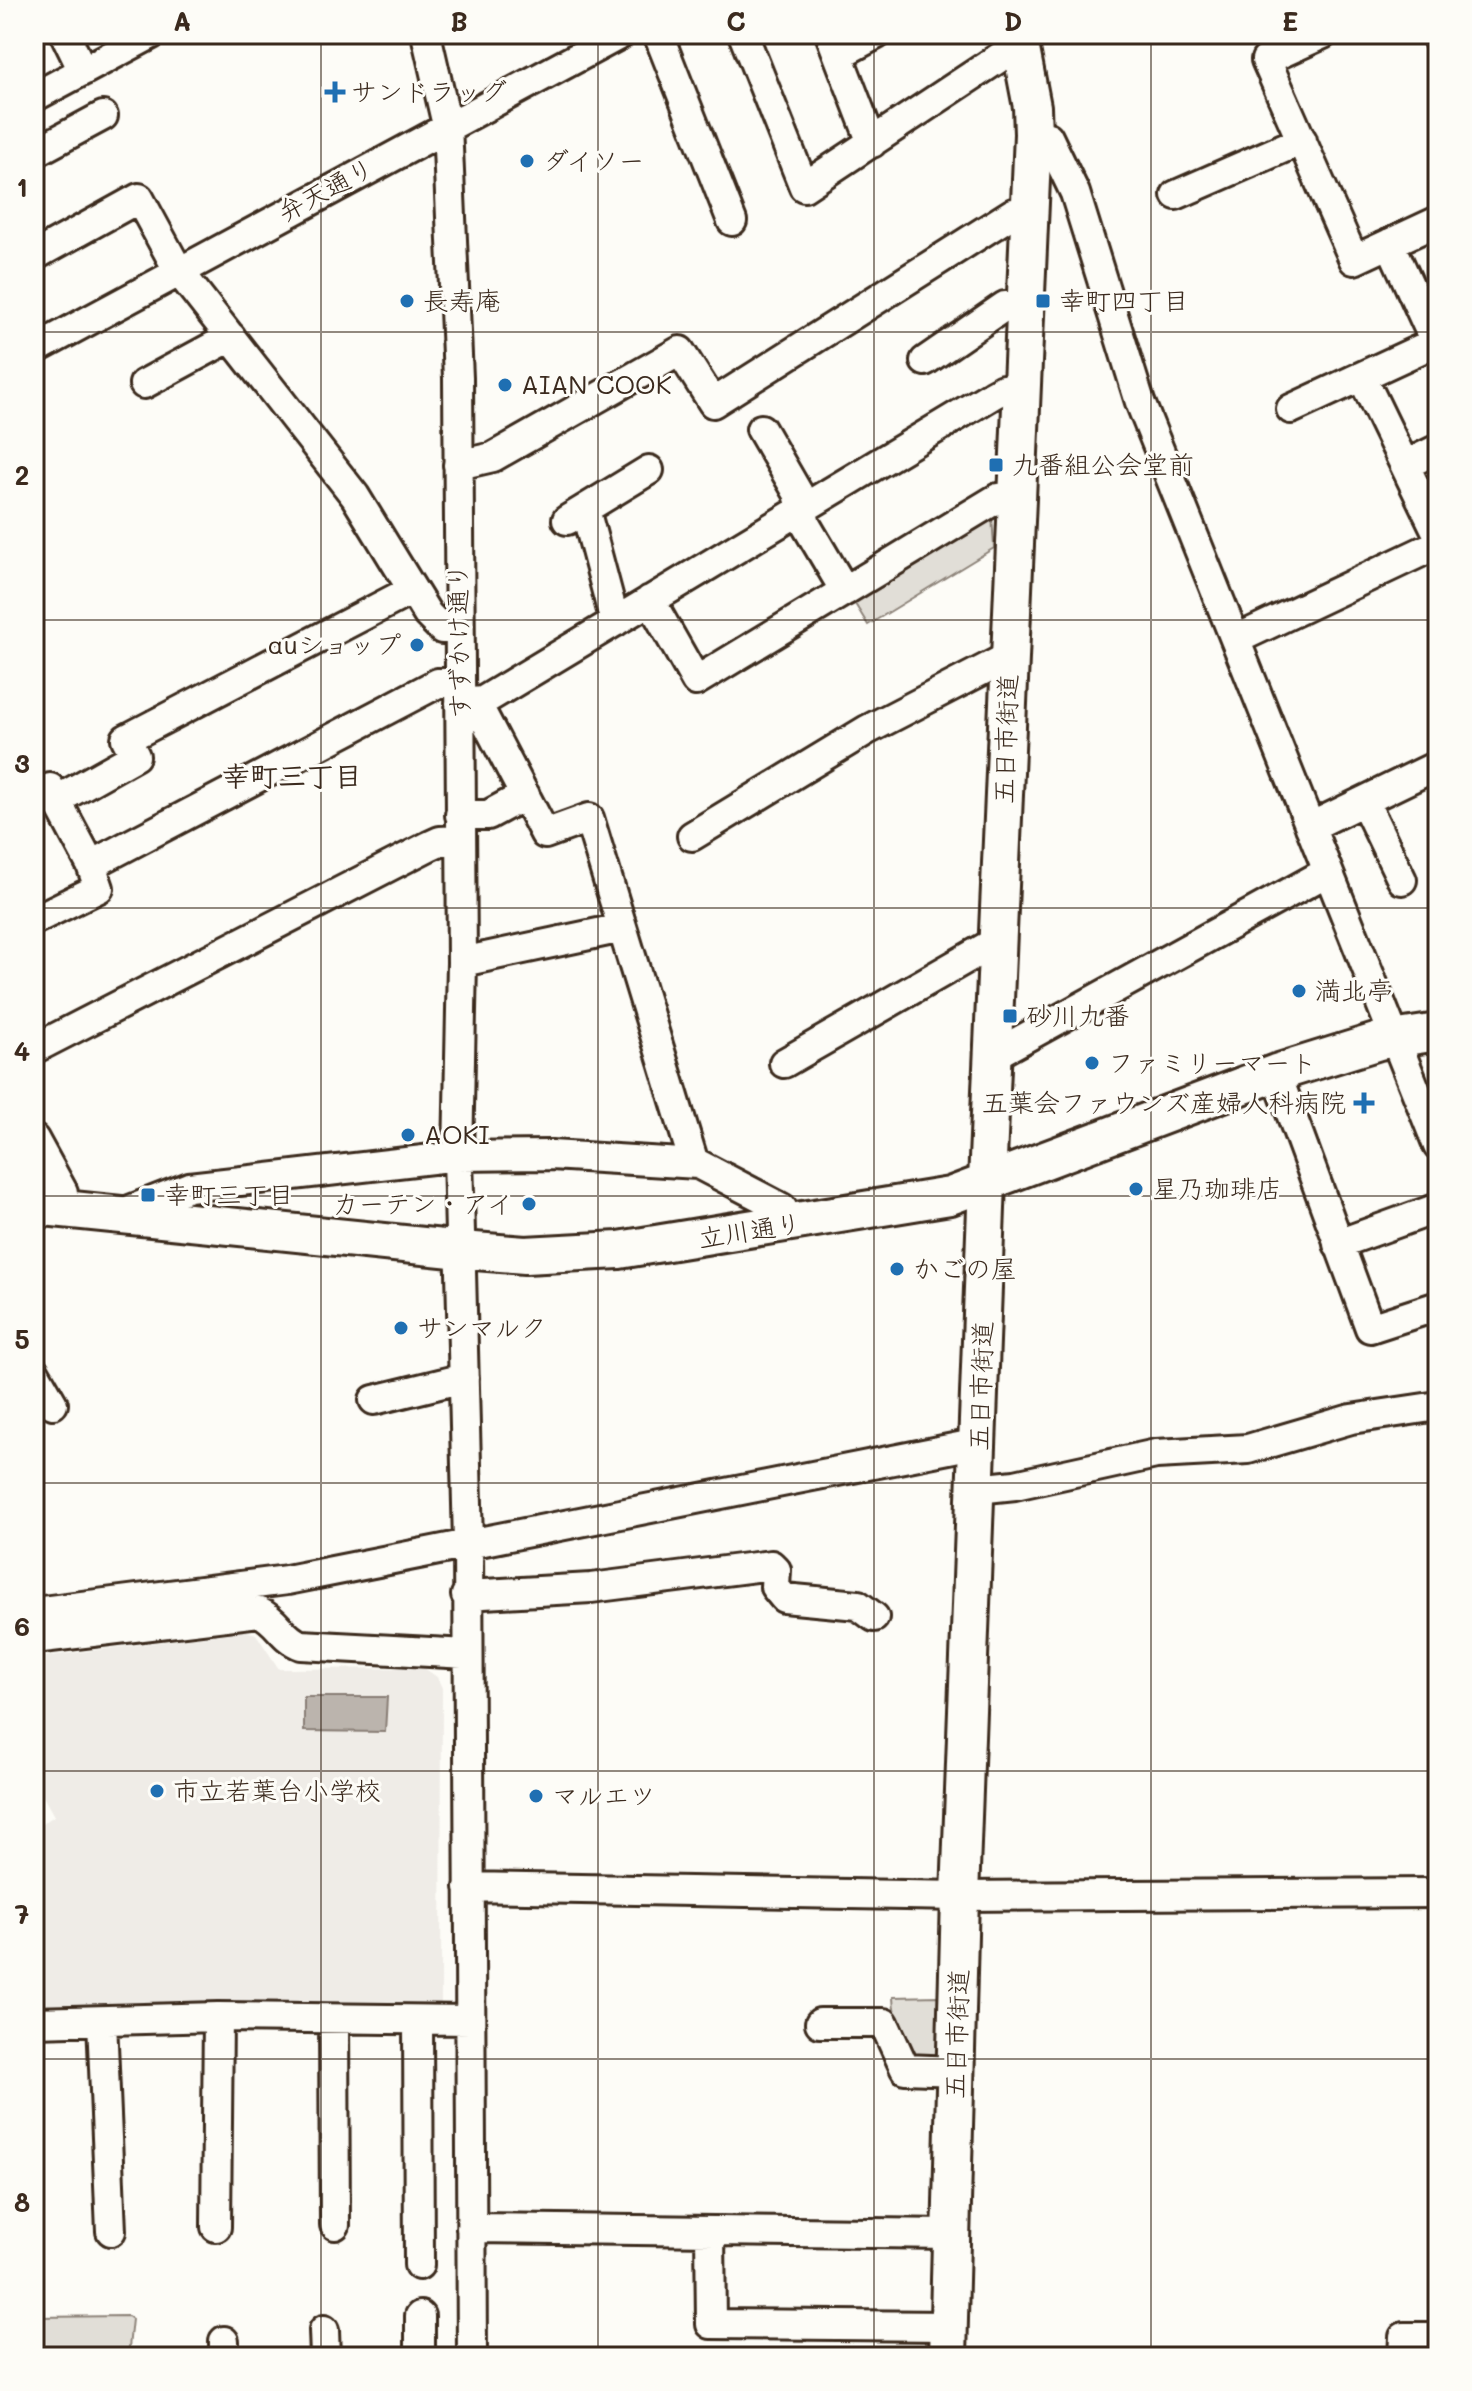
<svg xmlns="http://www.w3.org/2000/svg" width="1472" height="2391" viewBox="0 0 1472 2391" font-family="Mali,'Klee One',sans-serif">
  <rect width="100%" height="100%" fill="#fdfcf7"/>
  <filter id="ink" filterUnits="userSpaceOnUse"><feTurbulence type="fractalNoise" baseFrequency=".0125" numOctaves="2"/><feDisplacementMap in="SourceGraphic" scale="16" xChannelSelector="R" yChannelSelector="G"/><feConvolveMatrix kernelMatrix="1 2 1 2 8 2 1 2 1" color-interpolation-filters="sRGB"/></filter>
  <g filter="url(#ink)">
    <path fill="#efece7" d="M246 1631 256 1634 279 1669 424 1668 437 1677 442 1688 441 2003 34 2006V1829L54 1816 34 1780V1658Z"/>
    <path fill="#e1ded7" stroke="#8e847a" stroke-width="2" d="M992 515 994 548 868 625 852 599Z
      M939 1996 938 2057 914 2061 907 2051C908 2030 893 2024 893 1997Z
      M128 2316 132 2319 128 2357H34V2317Z"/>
    <path fill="#bbb4ad" stroke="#887d74" stroke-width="2" d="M304 1697H387L385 1732 304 1731Z"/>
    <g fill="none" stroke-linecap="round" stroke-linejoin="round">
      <g stroke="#3b2a1e" stroke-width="34">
        <path id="minor" d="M65 34 83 71
          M426 34 447 125 458 378 462 962 458 1156 468 1542 472 2357
          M658 34 732 221
          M743 34 804 187 1020 44
          M830 34 872 143
          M1323 34 1266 60 1354 260 1438 221
          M1436 34 1438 40
          M838 55 877 34
          M34 97 152 34
          M1033 134 1048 137 1075 193 1140 402 1438 1146
          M34 153 103 116
          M1176 195 1302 140
          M1390 243 1435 342
          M34 256 139 198 178 270 355 496 428 615 442 629H458
          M34 350 621 34
          M925 361 1005 306 1024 308
          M1362 377 1438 534
          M144 384 231 337
          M1291 409 1438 341
          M761 429 798 493 806 525 845 591
          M458 465 493 457 680 351 713 403 1013 213 1029 215
          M1405 465 1438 449
          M585 509 615 622
          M567 520 649 470
          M650 600 696 681 998 498 1017 497
          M1237 639 1438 544
          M460 703 483 701 992 395 1003 389 1021 390
          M477 704 545 834 589 818 694 1163
          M34 796 50 788 91 865
          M55 801 135 756 126 739 412 590
          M1364 801 1402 880
          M460 815H488L525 795
          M1310 827 1438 765
          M692 836 867 730 1010 656
          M34 920 99 888 91 865 438 683 459 681
          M462 962 622 928
          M34 1049 429 846 440 841 460 840
          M992 1056 1327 872
          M784 1063 997 941
          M1276 1073 1370 1328 1438 1306
          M34 1139 63 1192 61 1209
          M122 1213 189 1187 458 1156 551 1155 698 1164 782 1208 786 1225
          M1338 1244 1438 1208
          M34 1371 53 1404
          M374 1400 464 1378
          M977 1489 1015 1485 1156 1454 1248 1449 1351 1419 1438 1406
          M466 1595 591 1588 771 1565 776 1570 775 1587 784 1598 858 1605 874 1617
          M34 1612 287 1580 979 1443
          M34 1639 259 1612C278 1621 283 1639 301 1645L467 1654
          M469 1887 960 1896 1438 1893
          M334 2019 335 2225
          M418 2020 419 2265
          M102 2021 111 2231
          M34 2022 218 2017 470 2020
          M820 2023H884L905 2069 956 2071
          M216 2227 218 2017
          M471 2228 951 2234
          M710 2231 711 2324 949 2326
          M420 2316V2357
          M324 2330 325 2357
          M224 2341V2357
          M1403 2357 1404 2337H1438"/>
      </g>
      <g stroke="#3b2a1e" stroke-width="42">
        <path id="major" d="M34 1206 462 1250 525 1255 619 1250 950 1196 1276 1073 1379 1041 1438 1032
          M948 2357 960 1896 987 1182 1033 134 1032 107 1018 34"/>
      </g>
      <use href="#minor" stroke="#fdfcf7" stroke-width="28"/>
      <use href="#major" stroke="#fdfcf7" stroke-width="36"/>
    </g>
  </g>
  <path fill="none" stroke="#3b2a1e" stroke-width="2" stroke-opacity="0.55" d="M321 34V2357M598 34V2357M874 34V2357M1151 34V2357M34 332H1438M34 620H1438M34 908H1438M34 1196H1438M34 1483H1438M34 1771H1438M34 2059H1438"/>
  <g fill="#1f6fb2" stroke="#fdfcf7" stroke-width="3">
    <path d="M331 80h8v8h8v8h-8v8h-8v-8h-8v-8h8z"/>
    <circle cx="527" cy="161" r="8"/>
    <circle cx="407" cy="301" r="8"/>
    <rect x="1035" y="293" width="16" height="16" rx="4"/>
    <circle cx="505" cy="385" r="8"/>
    <rect x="988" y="457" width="16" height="16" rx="4"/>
    <circle cx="417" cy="645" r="8"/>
    <circle cx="1299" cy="991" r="8"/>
    <rect x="1002" y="1008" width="16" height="16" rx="4"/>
    <circle cx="1092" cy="1063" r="8"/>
    <path d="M1360 1091h8v8h8v8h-8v8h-8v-8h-8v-8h8z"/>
    <circle cx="408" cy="1135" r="8"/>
    <circle cx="1136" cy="1189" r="8"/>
    <rect x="140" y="1187" width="16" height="16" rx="4"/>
    <circle cx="529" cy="1204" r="8"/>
    <circle cx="897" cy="1269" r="8"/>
    <circle cx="401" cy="1328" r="8"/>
    <circle cx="157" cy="1791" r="8"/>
    <circle cx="536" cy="1796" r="8"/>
  </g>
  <g text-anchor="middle" stroke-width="6" stroke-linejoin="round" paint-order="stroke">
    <g font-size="26" fill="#3b2a1e" stroke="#fdfcf7" text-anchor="start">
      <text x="351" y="101">サンドラッグ</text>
      <text x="543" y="170">ダイソー</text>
      <text x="423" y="310">長寿庵</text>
      <text x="1059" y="310">幸町四丁目</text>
      <text x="521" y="394">AIAN COOK</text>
      <text x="1012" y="474">九番組公会堂前</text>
      <text x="401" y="654" text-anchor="end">auショップ</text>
      <text x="1315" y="1000">満北亭</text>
      <text x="1026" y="1025">砂川九番</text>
      <text x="1108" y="1072">ファミリーマート</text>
      <text x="1346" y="1112" text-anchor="end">五葉会ファウンズ産婦人科病院</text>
      <text x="424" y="1144">AOKI</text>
      <text x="1152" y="1198">星乃珈琲店</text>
      <text x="164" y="1204">幸町三丁目</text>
      <text x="513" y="1213" text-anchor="end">カーテン・アイ</text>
      <text x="913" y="1278">かごの屋</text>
      <text x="417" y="1337">サンマルク</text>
      <text x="173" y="1800">市立若葉台小学校</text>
      <text x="552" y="1805">マルエツ</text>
    </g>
    <g font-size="26" fill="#3b2a1e" stroke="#fdfcf7">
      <text transform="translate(326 190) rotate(-28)" y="9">弁天通り</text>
      <text transform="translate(459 641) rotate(-91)" y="9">すずかけ通り</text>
      <text transform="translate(1006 739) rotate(-88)" y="9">五日市街道</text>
      <text transform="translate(750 1231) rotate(-9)" y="9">立川通り</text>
      <text transform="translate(981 1386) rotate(-88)" y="9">五日市街道</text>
      <text transform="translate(957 2034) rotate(-88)" y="9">五日市街道</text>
    </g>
    <g font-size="28" font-weight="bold" fill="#3b2a1e" stroke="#fdfcf7">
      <text x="292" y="786">幸町三丁目</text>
    </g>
  </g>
  <rect width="1472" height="2391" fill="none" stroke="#fdfcf7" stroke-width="88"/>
  <rect x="44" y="44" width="1384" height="2303" fill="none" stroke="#3b2a1e" stroke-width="3"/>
  <g font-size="26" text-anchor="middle" font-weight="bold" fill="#3b2a1e">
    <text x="182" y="31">A</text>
    <text x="459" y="31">B</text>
    <text x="736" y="31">C</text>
    <text x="1013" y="31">D</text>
    <text x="1290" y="31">E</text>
    <text x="22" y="197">1</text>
    <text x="22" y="485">2</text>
    <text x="22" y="773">3</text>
    <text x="22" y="1061">4</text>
    <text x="22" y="1349">5</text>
    <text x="22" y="1636">6</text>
    <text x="22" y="1924">7</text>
    <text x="22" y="2212">8</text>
  </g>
</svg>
